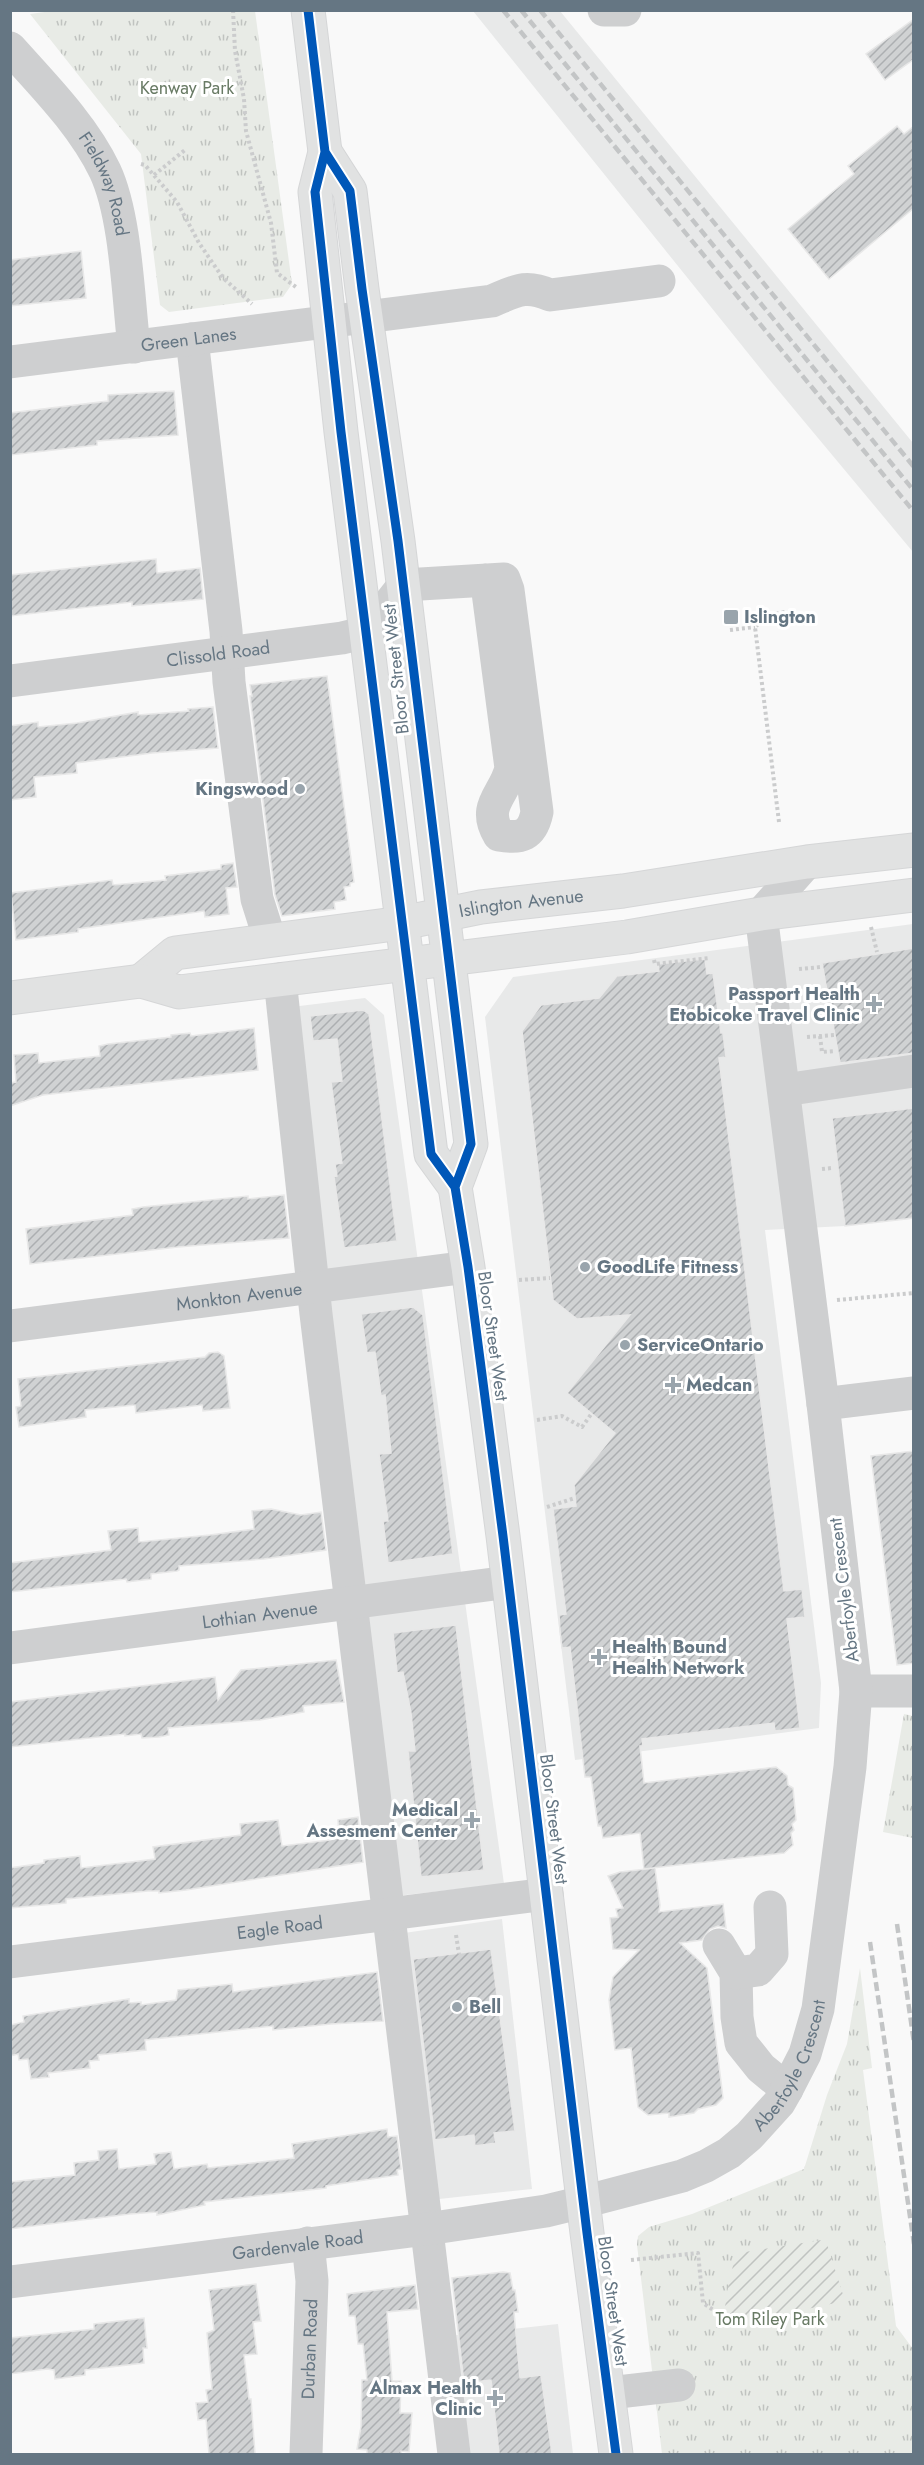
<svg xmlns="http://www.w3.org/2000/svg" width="924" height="2465" viewBox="0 0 924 2465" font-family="Jost,sans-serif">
  <defs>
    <pattern id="park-tufts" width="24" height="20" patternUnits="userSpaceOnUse" patternTransform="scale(1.5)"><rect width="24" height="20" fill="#e8ebe6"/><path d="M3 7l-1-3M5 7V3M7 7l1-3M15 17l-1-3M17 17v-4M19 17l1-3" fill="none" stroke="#c0c3c0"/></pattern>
    <pattern id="garden-furrows" width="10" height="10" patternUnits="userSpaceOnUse" patternTransform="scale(1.5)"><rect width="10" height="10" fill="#e8ebe6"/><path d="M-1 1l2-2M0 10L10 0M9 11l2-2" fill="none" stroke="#c0c3c0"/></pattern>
    <pattern id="building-hatch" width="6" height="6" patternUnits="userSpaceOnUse" patternTransform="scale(1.5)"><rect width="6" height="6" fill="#d0d2d3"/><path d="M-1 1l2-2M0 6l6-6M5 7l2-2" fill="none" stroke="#acafb1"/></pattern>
  </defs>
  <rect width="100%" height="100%" fill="#f9f9f9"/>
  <path fill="#e8e9e9" d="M473 11H560L913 443V552L768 378Z
    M913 924V1218L845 1226 765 1230 821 1683 819 1728 575 1760 485 1017 513 977Z
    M365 998 384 1015 504 1884 387 1897 275 1009Z
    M502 1919 532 2189 430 2200 390 1935Z
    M558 2324 573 2454H462L448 2336Z"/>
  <path fill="url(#park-tufts)" d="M59 10 255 11 292 284 283 297 169 312 160 305 141 154 30 14Z
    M904 1714 913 1716V1838L883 1832Z
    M860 1968 872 2068 863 2070 896 2326 913 2349V2454H662L637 2245 638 2236 649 2227 692 2214 804 2169 827 2095 847 2044Z"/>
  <path fill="url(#garden-furrows)" d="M822 2240 827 2244 845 2301 722 2327 729 2281 735 2258 745 2252Z"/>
  <path fill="url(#building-hatch)" stroke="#e8e8e8" stroke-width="1.5" d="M914 19V59L885 80 866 54Z
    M897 126 904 134 914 126V208L829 279 788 229 854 174 848 166Z
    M81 251 86 298 10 306V260Z
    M174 391 178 435 97 441V445L10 455V413L108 401V395Z
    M156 559 157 573 200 568 203 599 132 606V602L10 616V575Z
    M327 676 354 882 350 883V886L344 887 346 900 334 902 335 909 282 916 275 895 250 696H252L250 685Z
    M213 707 218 748 152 753 76 763 77 773 34 777 36 797 10 800V726L38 722V727L77 723 138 712V715L189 711 188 709Z
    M233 863 237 887 226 888 229 914 205 917 204 911 78 929V932L16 940 11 893 112 880 113 885 166 880 165 876 221 869V865Z
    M914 948V1053L840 1063 822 963Z
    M705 959 707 974 713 973 721 1033H723L726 1057 719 1058 784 1591 802 1589 805 1617 787 1619 800 1728 775 1731 774 1723 642 1739 643 1746H640L644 1783 776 1767 787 1776 788 1785 793 1788 796 1820 792 1824 794 1830 791 1833 793 1845 784 1853 644 1869 640 1833 603 1838 601 1826H598L591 1777H585L570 1647 562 1648 560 1630 559 1615 566 1614 553 1509 576 1506 574 1485 615 1433 567 1393 630 1315 577 1319 553 1300 522 1031 541 1005 599 998 617 976 659 971 658 964Z
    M363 1010 369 1014 397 1241 344 1248 334 1177 337 1176 335 1164 342 1163 331 1082 342 1081 337 1039 313 1041 310 1016Z
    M254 1028 258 1070 43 1095 10 1106V1083L16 1082 14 1055 38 1053 39 1063 100 1056 99 1046 108 1044 171 1037V1035L190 1033 191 1036Z
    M914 1108V1218L845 1226 832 1118Z
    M284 1195 289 1238 178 1247 30 1264 26 1229 133 1215 132 1209 143 1207 248 1196V1199Z
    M413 1307 423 1315 453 1554 388 1563 383 1521H388L379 1454 391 1453 385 1395 381 1396 375 1352 367 1353 361 1314Z
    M218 1352 224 1356 230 1408 203 1411 202 1405 136 1413 135 1405 85 1410 86 1417 19 1427 16 1407 21 1406 18 1379 205 1357 209 1353Z
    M914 1451V1663L897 1665 871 1456Z
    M271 1509 301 1515 321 1512 326 1550 264 1559 179 1566V1570L177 1571 151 1574V1579L127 1582 126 1579 10 1592V1563L111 1550 108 1531 138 1528 139 1542 210 1535 254 1529 252 1511Z
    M456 1625 484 1870 421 1877 408 1751H415L411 1713 403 1672 397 1673 393 1633Z
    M336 1660 344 1702 303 1706 304 1712 260 1720 168 1728 169 1735 159 1737 142 1738 141 1734 125 1736V1734L10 1747V1702L215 1677 218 1700 241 1670Z
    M358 1817 363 1862 186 1890 159 1893V1891H148L66 1899V1903L10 1908V1868L44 1863V1860L80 1856 81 1868 155 1859 153 1847 241 1835 240 1824 278 1820 282 1846 330 1840 339 1837 338 1820Z
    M655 1868 660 1905 659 1912 723 1904 726 1928 718 1926 710 1929 702 1940 680 1943 707 1968 723 2098 716 2105 698 2109 694 2113 669 2117V2113L648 2115 638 2107 631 2048 615 2050 609 2000 613 1977 639 1950 613 1949 610 1918 618 1917 616 1909 623 1908 608 1876 620 1872Z
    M491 1949 515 2131 494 2133 496 2143 475 2146 474 2135 435 2140 413 1959Z
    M377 1972 383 2021 331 2024 273 2030V2026L145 2040 146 2050 98 2055 99 2060 89 2061 90 2068 48 2073 49 2077 31 2079 28 2059 19 2060 18 2054 10 2056V2025L24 2022 23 2016 129 1999V2003L141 2002V2005L176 2000 178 1990 232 1984 233 1992Z
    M387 2129 388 2137 397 2136 401 2169 397 2170 398 2175 326 2186V2188L204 2202 205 2205 157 2215V2212L130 2214 10 2229V2182L75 2175 74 2163 99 2160 98 2151 117 2149 119 2169 156 2164 154 2154 171 2152 174 2169 207 2164 208 2168 294 2158 292 2144Z
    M503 2272 510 2273 513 2290H515L518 2312H514L520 2378 541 2375 552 2454H499L491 2380 464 2383 452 2278Z
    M256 2284 261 2321 253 2322 257 2354 244 2355 249 2399H251L255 2454H209L206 2419 198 2420 196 2403 208 2402 206 2390 212 2389 207 2333 214 2330 209 2290Z
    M415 2285 418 2309 387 2312 392 2381H401L400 2413H412L409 2452 401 2451V2454H367V2450L357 2449 361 2427 362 2380H367L363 2344H358L355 2316H349L347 2294Z
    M144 2318 147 2348H143L144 2363 85 2370V2375L55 2379 54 2370 47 2369 10 2374V2338L94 2329V2324Z"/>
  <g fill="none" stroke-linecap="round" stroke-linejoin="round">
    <g stroke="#d5d6d7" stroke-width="35">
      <g id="major">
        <path d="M308 10 325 152 315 192 341 432 431 1154 455 1187 468 1267 503 1536 587 2233 616 2454"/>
        <path d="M325 152 350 191 362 289 398 541 471 1144 455 1187"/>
        <path id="s9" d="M141 981 175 953 402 923 481 907 623 891 807 862 914 850"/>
        <path d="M10 998 141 981 179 992 627 937 761 914 914 895"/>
      </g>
    </g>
    <path stroke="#cbcccd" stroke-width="4" stroke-dasharray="3 3" stroke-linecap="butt" d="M233 10 235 51 244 99 246 131 271 223 277 273 296 287
      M141 164 145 165 177 202 199 243 223 278 252 304
      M154 175 185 150
      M730 630 755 627
      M779 822 755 627 768 615 785 612
      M871 927 877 952
      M654 960 655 964 710 958
      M799 969 821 967
      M820 1036 822 1052 835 1051
      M807 1037 834 1035
      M822 1169 832 1168
      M519 1280 550 1278
      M837 1300 914 1293
      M537 1420 562 1416 582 1427 592 1413
      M547 1507 575 1498
      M456 1935 459 1954
      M631 2260 698 2253 703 2303 719 2314 718 2328"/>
    <g stroke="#cecfd0" stroke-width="33">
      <path d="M604 10H625"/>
      <path id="s1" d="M10 48C44 86 83 125 105 171 126 216 128 296 134 347"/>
      <path d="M192 339 226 631 229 682 257 899 270 940"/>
      <path id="s2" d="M10 362 492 301C516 291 525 284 550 295L659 281"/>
      <path id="s3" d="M10 681 342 638 367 632 404 585 504 579 508 590 537 812C532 836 521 839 499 835 481 805 505 795 511 768L488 592 485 580"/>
      <path d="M280 979 316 1314 454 2454"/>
      <path d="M784 1090 914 1071"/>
      <path id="s4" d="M10 1326 468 1267"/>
      <path d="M823 1404 914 1393"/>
      <path id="s5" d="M10 1648 508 1582"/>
      <path d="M856 1691H914"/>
      <path d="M719 1945 736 1973 737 2017 741 2043 761 2068 787 2089"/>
      <path id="s6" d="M10 1962 547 1894"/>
      <path d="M736 1973 758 1970 772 1954 770 1907"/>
      <path id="s7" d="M10 2282 427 2229 546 2211 583 2202 682 2176 706 2166 729 2153 749 2136 779 2103 787 2089 805 2054 818 2009 850 1767 856 1691 823 1404 761 914 807 862"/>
      <path d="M609 2393 679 2385"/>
      <path id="s8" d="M306 2454 312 2281 308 2243"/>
    </g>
    <use href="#major" stroke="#e1e2e2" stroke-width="33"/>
    <path stroke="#c3c5c6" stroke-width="4.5" stroke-dasharray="9 4.5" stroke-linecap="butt" d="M503 10 914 512
      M521 10 914 491
      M540 10 914 467
      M897 1924 914 2043
      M870 1942 914 2244"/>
    <g stroke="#fff" stroke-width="13">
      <path id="cycleway" d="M308 10 325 152 315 192 341 432 431 1154 455 1187 468 1267 503 1536 587 2233 616 2454
        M325 152 350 191 362 289 398 541 471 1144 455 1187"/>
    </g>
    <use href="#cycleway" stroke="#0057b8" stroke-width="9"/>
  </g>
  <g fill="#99a4ac" stroke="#fff" stroke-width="2">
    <rect x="723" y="609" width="16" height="16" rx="3"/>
    <circle cx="300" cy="789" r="6"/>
    <path d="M871 995h6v6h6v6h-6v6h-6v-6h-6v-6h6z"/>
    <circle cx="585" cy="1267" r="6"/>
    <circle cx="625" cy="1345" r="6"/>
    <path d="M670 1376h6v6h6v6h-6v6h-6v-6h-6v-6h6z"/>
    <path d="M596 1648h6v6h6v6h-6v6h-6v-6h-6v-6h6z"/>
    <path d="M469 1811h6v6h6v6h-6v6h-6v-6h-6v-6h6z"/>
    <circle cx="457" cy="2007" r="6"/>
    <path d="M492 2389h6v6h6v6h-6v6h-6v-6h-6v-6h6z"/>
  </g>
  <g text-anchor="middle" stroke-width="6" stroke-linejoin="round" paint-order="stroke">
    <g font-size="18" fill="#687a64" stroke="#fff">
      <text x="187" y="94">Kenway Park</text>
      <text x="770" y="2325">Tom Riley Park</text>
    </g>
    <g font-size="18" fill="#657683" stroke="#fff">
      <text dy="6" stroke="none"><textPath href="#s1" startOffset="168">Fieldway Road</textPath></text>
      <text dy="6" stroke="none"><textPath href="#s2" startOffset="180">Green Lanes</textPath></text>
      <text dy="6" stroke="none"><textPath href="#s3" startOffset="210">Clissold Road</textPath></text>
      <text transform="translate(396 669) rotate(-96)" y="6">Bloor Street West</text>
      <text dy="6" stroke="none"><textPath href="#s9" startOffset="394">Islington Avenue</textPath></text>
      <text dy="6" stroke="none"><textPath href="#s4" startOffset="231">Monkton Avenue</textPath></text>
      <text transform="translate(493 1336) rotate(82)" y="6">Bloor Street West</text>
      <text transform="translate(844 1590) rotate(-97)" y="6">Aberfoyle Crescent</text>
      <text dy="6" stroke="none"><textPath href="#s5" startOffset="252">Lothian Avenue</textPath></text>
      <text transform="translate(554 1819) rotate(83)" y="6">Bloor Street West</text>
      <text dy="6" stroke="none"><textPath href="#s6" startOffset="272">Eagle Road</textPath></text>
      <text dy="6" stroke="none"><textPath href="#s7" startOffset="843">Aberfoyle Crescent</textPath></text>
      <text dy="6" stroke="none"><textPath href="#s7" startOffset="290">Gardenvale Road</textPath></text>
      <text transform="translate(613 2301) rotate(82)" y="6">Bloor Street West</text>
      <text dy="6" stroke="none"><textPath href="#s8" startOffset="105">Durban Road</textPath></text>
    </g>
    <g font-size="18" font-weight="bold" fill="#657683" stroke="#fff" text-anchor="start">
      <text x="744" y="623">Islington</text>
      <text x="288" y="795" text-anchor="end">Kingswood</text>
      <text x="860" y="1000" text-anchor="end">Passport Health<tspan x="860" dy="21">Etobicoke Travel Clinic</tspan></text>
      <text x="597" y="1273">GoodLife Fitness</text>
      <text x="637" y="1351">ServiceOntario</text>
      <text x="686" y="1391">Medcan</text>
      <text x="612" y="1653">Health Bound<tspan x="612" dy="21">Health Network</tspan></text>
      <text x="458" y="1816" text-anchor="end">Medical<tspan x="458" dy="21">Assesment Center</tspan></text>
      <text x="469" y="2013">Bell</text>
      <text x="482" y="2394" text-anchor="end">Almax Health<tspan x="482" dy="21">Clinic</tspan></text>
    </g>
  </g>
  <rect width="924" height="2465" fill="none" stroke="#657683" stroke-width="24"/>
</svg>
